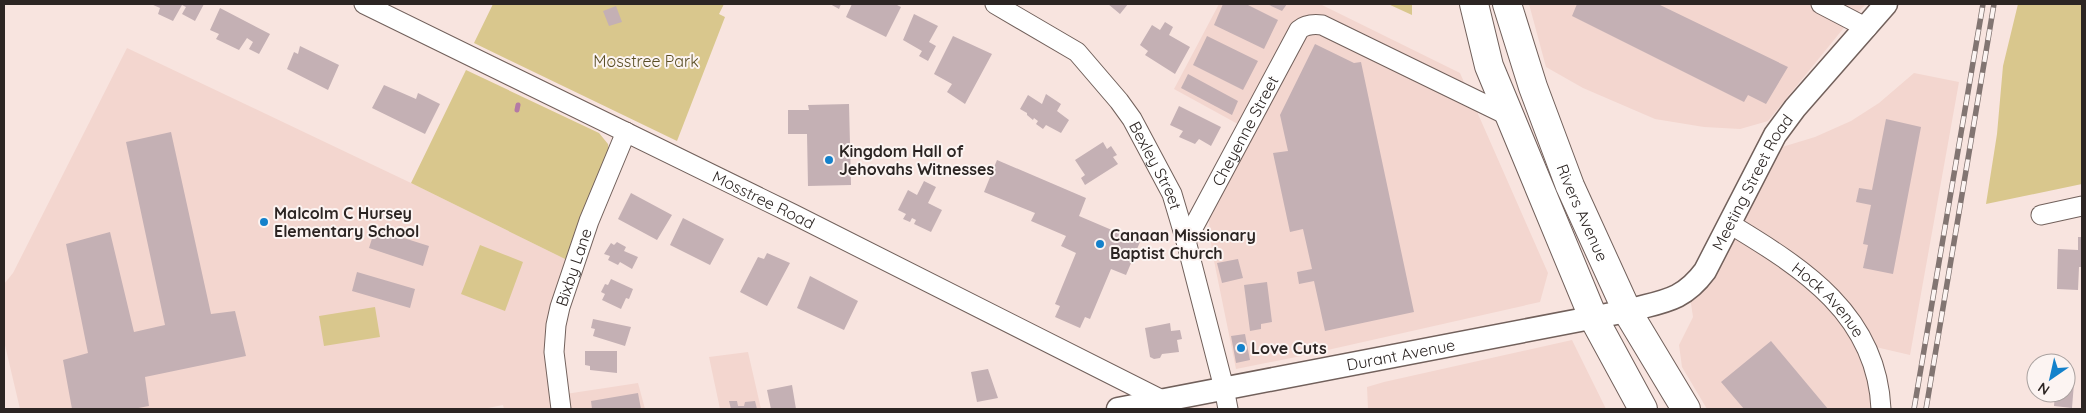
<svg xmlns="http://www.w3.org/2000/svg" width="2086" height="413" viewBox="0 0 2086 413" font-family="Quicksand,sans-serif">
  <rect width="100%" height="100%" fill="#f8e4df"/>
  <path fill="#f3d6cf" d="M1219 4H1320L1460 73 1548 273 1540 302 1301 356 1236 369 1212 251 1207 202 1247 129 1174 89Z
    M1529 4H1866L1851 19 1768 121 1740 129 1704 127 1655 119 1583 88 1546 67Z
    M127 48 411 183 567 260 560 307 559 395 638 383 645 409H504L503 405 483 409H20L4 341V284L13 273Z
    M1914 73 1959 82 1910 355 1867 345 1881 409H1707L1682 367 1679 345 1693 317 1689 290 1766 152 1815 137 1851 121 1879 103Z
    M1572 340 1606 409H1368L1367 387 1384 382Z
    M748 352 761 409H720L709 357Z"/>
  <path fill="#d9c78d" d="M493 4H724L719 14 725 17 677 141 474 43Z
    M1388 4H1412V15Z
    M2018 4H2082V184L1986 204 1997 134 2003 66Z
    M466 70 599 133 608 144 610 156 567 260 411 183Z
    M480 245 523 262 505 311 461 294Z
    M375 307 380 337 324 346 319 316Z"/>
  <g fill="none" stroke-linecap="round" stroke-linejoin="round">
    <path stroke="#b47aa5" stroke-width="5" d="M517 110 518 105"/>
  </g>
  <path fill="#c4b0b4" d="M151 4H204L195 21 182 14 186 7 182 5 173 21 158 14 160 8Z
    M830 4H841L839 9Z
    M852 4H895L901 7 886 37 846 17Z
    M1108 4H1128L1120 14Z
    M1223 4H1246L1278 20 1264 49 1214 25Z
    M1267 4H1287L1282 11Z
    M1577 4H1658L1788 67 1766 104 1748 95 1744 102 1572 16Z
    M616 6 622 22 609 26 603 11Z
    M220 8 270 34 259 54 249 49 253 42 247 38 239 50 216 39 219 34 210 30Z
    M914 14 938 26 929 42 936 46 928 61 919 56 922 51 903 40Z
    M1165 22 1173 27 1169 35 1190 47 1175 74 1145 55 1148 51 1140 45 1152 25 1160 30Z
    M953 36 992 54 965 104 947 92 952 84 934 74Z
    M1207 36 1258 61 1243 90 1193 65Z
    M1315 44 1354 63 1361 62 1414 312 1325 331 1314 281 1299 284 1297 272 1312 269 1303 229 1290 232 1273 153 1288 151 1280 115Z
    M300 46 339 65 328 90 287 69 294 52 298 54Z
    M1188 74 1238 101 1232 115 1181 88Z
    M384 85 416 99 418 93 440 104 425 134 372 108Z
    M1046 94 1061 104 1057 111 1069 120 1061 133 1046 125 1043 129 1036 124 1038 121 1034 118 1033 120 1027 115V113L1020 109 1028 95 1042 104Z
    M849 104 851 185 808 186 807 134H788V110H809L808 105Z
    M1179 106 1221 127 1211 146 1199 139 1195 144 1179 137 1183 131 1170 125Z
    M1886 119 1921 127 1893 274 1863 268 1868 245 1863 244 1871 205 1856 202 1859 188 1872 190Z
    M171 132 211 314 235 311 246 356 145 377 149 406 133 409H72L63 360 88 353 66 244 110 232 134 332 165 325 126 142Z
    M1103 142 1107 149 1111 146 1117 155 1113 157 1118 164 1085 185 1081 178 1085 175 1075 160Z
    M997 160 1086 198 1079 216 1140 242 1126 275 1111 269 1090 319 1085 317 1080 328 1055 317 1060 306 1055 304 1076 253 1061 246 1066 236 1031 221 1035 213 984 192Z
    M924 181 936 187 928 203 942 210 931 232 914 224 916 220 912 218 910 222 903 219 906 214 898 210 908 190 917 195Z
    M631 193 672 215 657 240 618 219Z
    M683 218 724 239 710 265 670 245Z
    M375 229 429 246 423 266 369 248Z
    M2078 237H2082V267H2079L2078 290 2057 289 2058 249 2078 250Z
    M617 242 626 247 624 251 638 257 632 269 620 262 618 265 608 260 610 256 604 254 611 243 614 245Z
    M767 253 790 263 767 306 740 292 758 257 764 259Z
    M1238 259 1243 278 1222 283 1217 263Z
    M357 272 415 289 410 308 352 291Z
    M810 276 858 301 844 330 797 308Z
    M611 279 633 289 629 299 626 298 621 309 602 300 605 294 601 292 605 284 608 285Z
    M1267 282 1272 322 1261 324V329L1250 331 1244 285Z
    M593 319 631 327 625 346 593 336 595 329 591 328Z
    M1170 323 1171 331 1180 330 1182 339 1177 340 1179 352 1162 354 1160 358 1154 359 1150 357 1145 328Z
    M1245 334 1250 360 1236 363 1231 336Z
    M1771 341 1828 409H1744L1721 382Z
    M585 351H617V373L590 370V366L585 365Z
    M988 369 998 398 977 402 971 372Z
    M2066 382 2074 383 2072 408 2054 406 2055 393H2066Z
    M792 385 796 409H771L767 390Z
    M638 393 641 409H592L591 401Z
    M729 401H737L738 406H744L745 402 755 401 757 409H731Z"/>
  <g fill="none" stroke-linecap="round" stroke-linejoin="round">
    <g stroke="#71605b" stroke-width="21">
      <g id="minor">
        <path id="s1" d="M364 4 793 214 1162 400"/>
        <path id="s2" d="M995 4 1077 52 1119 101 1132 119 1172 194 1186 241 1224 388 1228 409"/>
        <path d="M1821 4 1867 28"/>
        <path d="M2041 215 2082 206"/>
        <path id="s3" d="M1730 224C1803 268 1877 315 1881 409"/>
        <path id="s4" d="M1186 241 1299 30C1306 24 1314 24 1322 25L1511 117"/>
        <path id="s5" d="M561 409 554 352 556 325 560 307 589 221 626 132"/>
      </g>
    </g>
    <g stroke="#71605b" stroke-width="25">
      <g id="tertiary">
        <path id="s6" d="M1118 409 1627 311C1662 301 1682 302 1705 271L1775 135 1795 108 1886 4"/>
      </g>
    </g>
    <g stroke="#71605b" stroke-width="30">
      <g id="primary">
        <path d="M1474 4 1489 66 1593 317 1643 409"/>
        <path id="s7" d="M1507 4 1533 87 1570 186 1627 311 1686 409"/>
      </g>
    </g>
    <use href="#minor" stroke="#fff" stroke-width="19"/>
    <use href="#tertiary" stroke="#fff" stroke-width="22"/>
    <use href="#primary" stroke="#fff" stroke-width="28"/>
    <g stroke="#827572" stroke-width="5.5">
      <path id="rail" d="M1914 409 1983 4
        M1926 409 1994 4"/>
    </g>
    <use href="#rail" stroke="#fcf4f2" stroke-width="4" stroke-dasharray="11" stroke-linecap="butt"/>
  </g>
  <g fill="#1381cb" stroke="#fcf4f2" stroke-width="2">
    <circle cx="829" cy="160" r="5"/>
    <circle cx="264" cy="222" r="5"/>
    <circle cx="1100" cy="244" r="5"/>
    <circle cx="1241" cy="348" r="5"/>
  </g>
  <g text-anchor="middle" stroke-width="4" stroke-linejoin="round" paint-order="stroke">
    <g font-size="16" fill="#5a4e25" stroke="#fcf4f2">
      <text x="646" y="67">Mosstree Park</text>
    </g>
    <g font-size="16" fill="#2c2523" stroke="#fcf4f2">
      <text dy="6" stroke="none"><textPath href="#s4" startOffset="125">Cheyenne Street</textPath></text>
      <text dy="6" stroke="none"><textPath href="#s2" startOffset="234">Bexley Street</textPath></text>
      <text dy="6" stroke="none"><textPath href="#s6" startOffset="709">Meeting Street Road</textPath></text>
      <text dy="6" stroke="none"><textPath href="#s1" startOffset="445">Mosstree Road</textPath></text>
      <text dy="6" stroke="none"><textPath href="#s7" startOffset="222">Rivers Avenue</textPath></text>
      <text dy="6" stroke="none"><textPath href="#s5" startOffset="145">Bixby Lane</textPath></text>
      <text dy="6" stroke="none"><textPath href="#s3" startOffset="125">Hock Avenue</textPath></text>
      <text dy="6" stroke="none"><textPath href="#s6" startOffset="288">Durant Avenue</textPath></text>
    </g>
    <g font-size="16" font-weight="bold" fill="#2c2523" stroke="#fcf4f2" text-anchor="start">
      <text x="839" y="157">Kingdom Hall of<tspan x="839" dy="18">Jehovahs Witnesses</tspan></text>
      <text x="274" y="219">Malcolm C Hursey<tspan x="274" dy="18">Elementary School</tspan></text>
      <text x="1110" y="241">Canaan Missionary<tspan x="1110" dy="18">Baptist Church</tspan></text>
      <text x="1251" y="354">Love Cuts</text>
    </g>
  </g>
  <rect width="2086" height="413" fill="none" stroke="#2c2523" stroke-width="10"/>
  <g transform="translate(2051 378) rotate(214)"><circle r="24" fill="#fcf4f2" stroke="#a9a19f"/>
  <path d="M0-4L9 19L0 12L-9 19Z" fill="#1381cb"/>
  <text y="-8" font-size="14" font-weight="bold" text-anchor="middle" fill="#2c2523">N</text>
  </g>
</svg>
